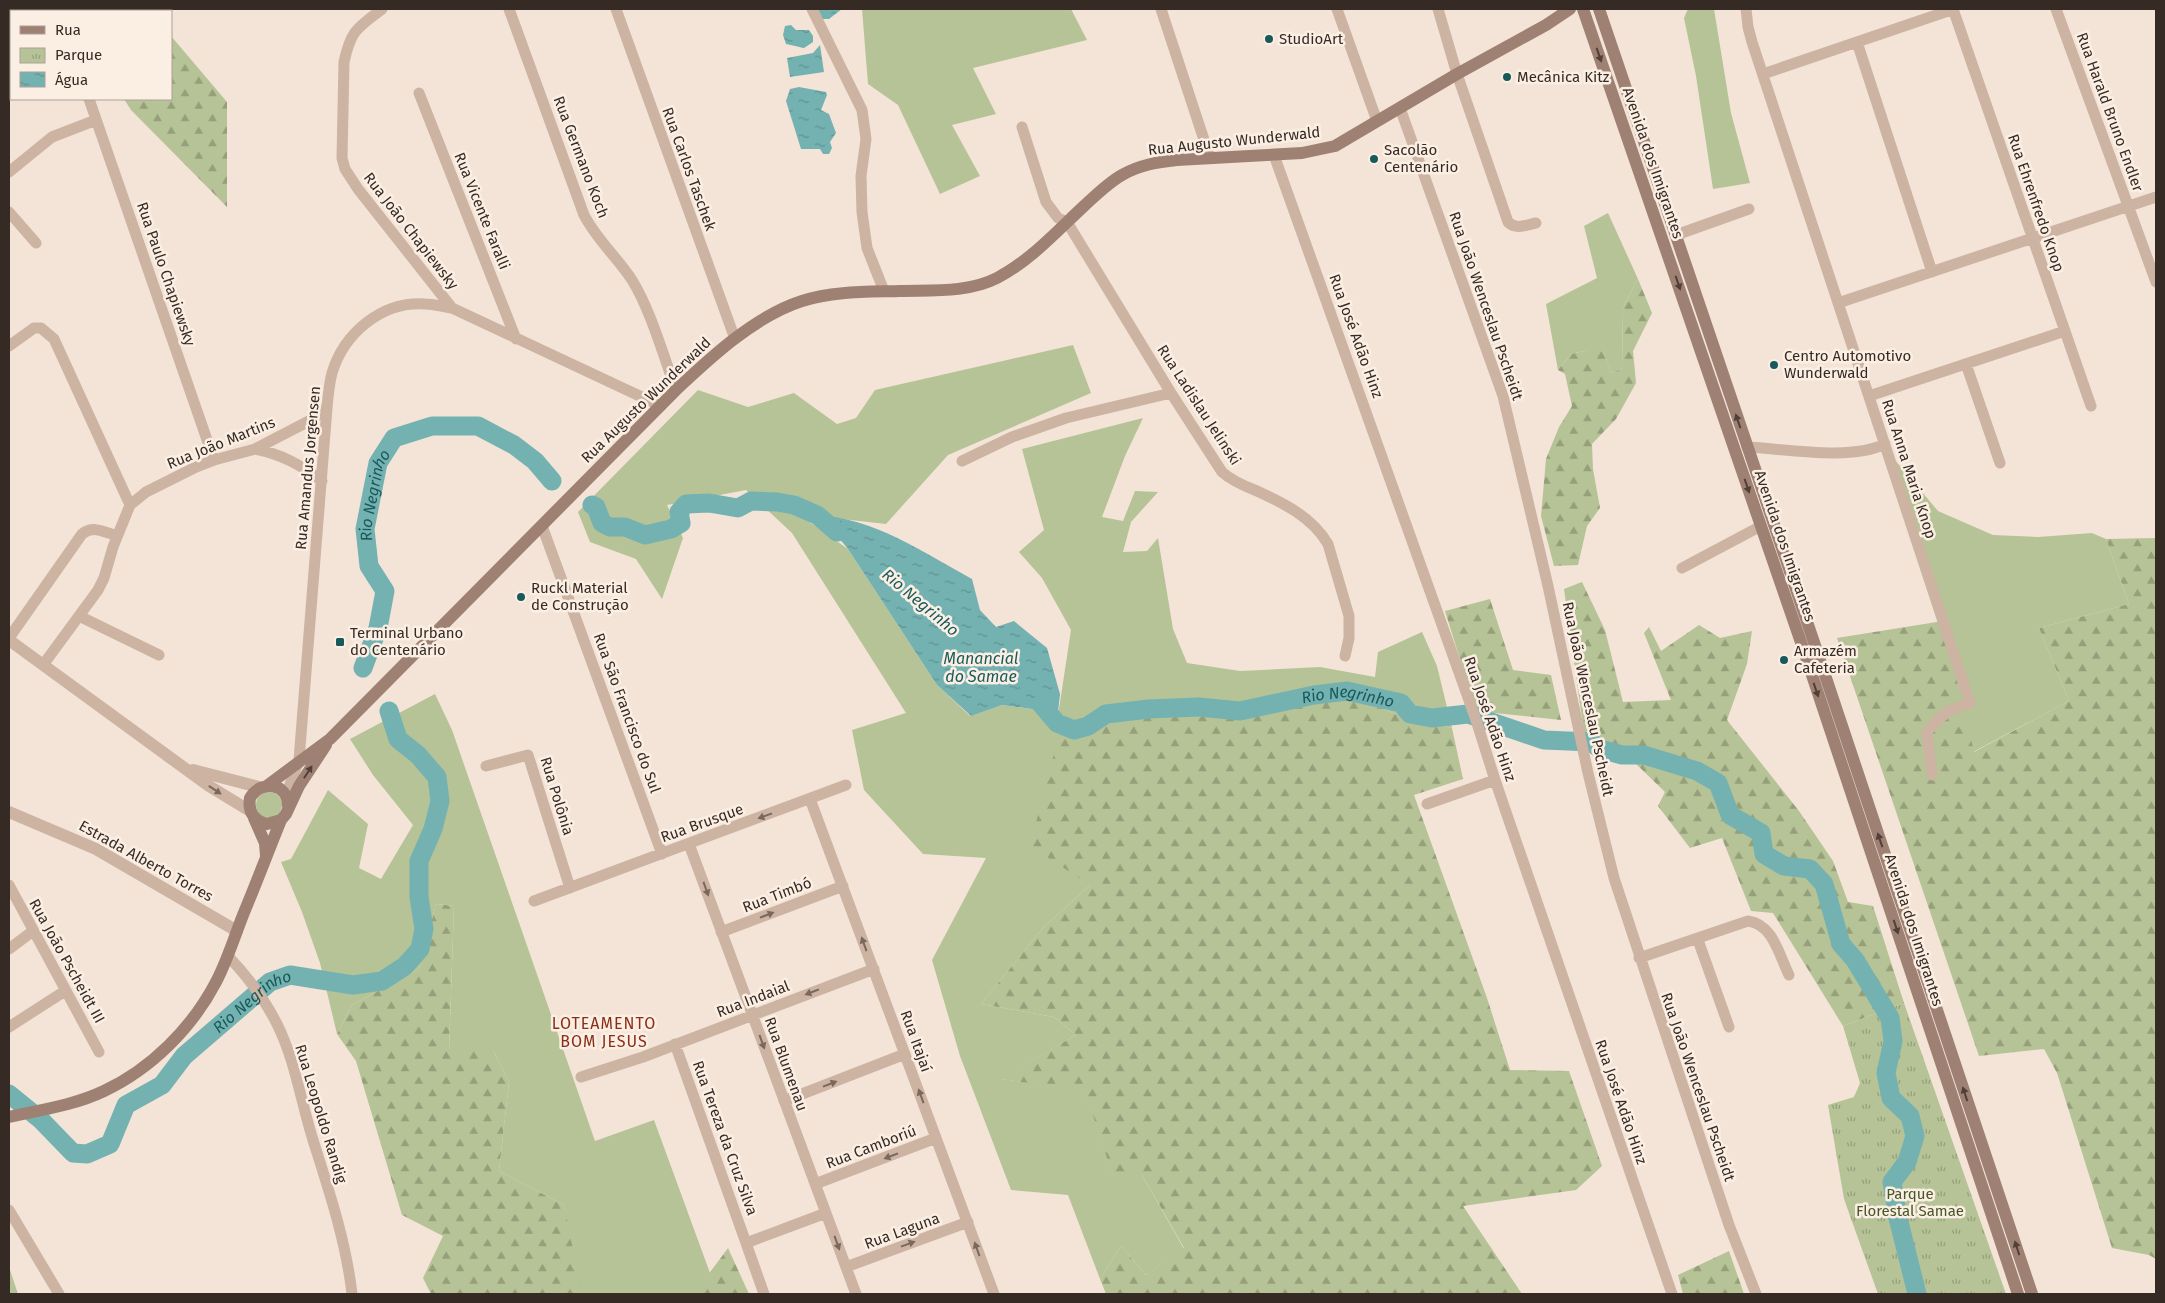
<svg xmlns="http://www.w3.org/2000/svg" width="2165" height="1303" viewBox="0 0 2165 1303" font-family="'Fira Sans',sans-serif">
  <defs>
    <pattern id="forest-firs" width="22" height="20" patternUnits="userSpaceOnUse" patternTransform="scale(1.25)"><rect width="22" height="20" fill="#b6c396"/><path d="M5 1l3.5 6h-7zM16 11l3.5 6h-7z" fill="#959f7a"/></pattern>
    <pattern id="park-tufts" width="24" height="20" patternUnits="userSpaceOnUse" patternTransform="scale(1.25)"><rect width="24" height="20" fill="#b6c396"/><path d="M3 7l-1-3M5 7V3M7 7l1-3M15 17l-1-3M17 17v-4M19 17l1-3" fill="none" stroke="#959f7a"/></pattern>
    <pattern id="water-ripples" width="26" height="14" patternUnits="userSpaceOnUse" patternTransform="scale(1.25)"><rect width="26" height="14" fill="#74b2b2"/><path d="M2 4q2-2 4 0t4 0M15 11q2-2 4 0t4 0" fill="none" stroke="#609191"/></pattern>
  </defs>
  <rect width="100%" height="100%" fill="#f3e4d7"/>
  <path fill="#b6c396" d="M862 9H1071L1087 40 973 68 996 114 952 125 980 176 940 194 898 105 868 84Z
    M1688 9H1714L1731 113 1750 183 1713 189 1696 76 1684 18Z
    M1608 213 1638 279 1622 309 1623 368 1611 373 1601 343 1584 351 1571 354 1558 370 1546 304 1597 278 1584 226Z
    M1073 345 1091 393 948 455 886 524 798 514 848 549 937 685 970 716 1002 705 1032 709 1057 722 1071 630 1042 578 1019 552 1044 530 1022 449 1143 418 1125 456 1102 517 1123 521 1135 491 1158 492 1131 522 1123 552 1147 551 1158 538 1173 629 1187 663 1240 671 1320 667 1375 677 1378 652 1422 632 1437 666 1452 728 1393 713 1330 684 1248 702 1130 705 1090 885 1043 928 981 1004 1054 1017 1076 1035 1001 1079 1085 1090 1113 1175H1142L1184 1249 1146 1275 1121 1246 1100 1279 1068 1195 1011 1190 960 1056 932 960 986 858 923 854 864 790 852 730 906 713 792 533 746 490 667 505 683 538 662 599 636 559 590 542 578 512 698 390 748 407 794 393 837 424 856 418 875 390Z
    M1894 459 1938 511 1993 535 2038 537 2092 533 2106 539 2129 604 2039 628 2069 701 1973 752 1943 621Z
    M435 694 452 730 595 1141 654 1120 710 1273 695 1294H578L564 1205 499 1171 509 1082 493 1050 449 1051 454 906 436 904 419 969 352 1005 337 1034 320 963 302 912 281 862 291 859 328 790 368 824 359 868 381 879 413 825 373 775 350 739Z
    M256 805a13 13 0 1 1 26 0a13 13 0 1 1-26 0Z"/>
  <path fill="url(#forest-firs)" d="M70 9H149L151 11H71Z
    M171 36 227 102V207L131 110 124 99H171Z
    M1638 279 1652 313 1633 351 1636 383 1616 419 1592 444 1593 469 1600 508 1587 526 1578 565 1554 566 1541 516 1546 459 1559 427 1572 406 1565 374 1558 370 1571 354 1584 351 1601 342 1611 373 1623 368 1622 309Z
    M2156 538V1259L2149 1255 2112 1248 2057 1073 2044 1049 1979 1056 1837 638 1943 621 1974 752 2069 701 2039 628 2129 604 2106 539Z
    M1582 582 1605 630 1623 702 1671 700 1644 633 1649 627 1661 651 1699 625 1720 638 1752 631 1747 664 1727 720 1799 811 1833 861 1848 902 1873 906 1904 1003 1843 1026 1773 913 1751 911 1722 838 1690 848 1658 806 1665 792 1634 762 1598 759 1584 733 1564 589Z
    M1490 599 1513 670 1551 675 1561 720 1476 711 1445 611Z
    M1330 684 1393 713 1452 728 1463 779 1414 795 1487 998 1510 1070 1569 1071 1602 1166 1576 1190 1463 1206 1522 1294H1106L1100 1279 1121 1246 1146 1275 1184 1248 1142 1175 1113 1176 1085 1091 1000 1079 1076 1035 1054 1017 981 1004 1043 928 1090 885 1030 846 1057 742 1130 705 1248 702Z
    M436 904 454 906 449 1050H493L509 1082 499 1171 564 1205 582 1294H431L423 1278 443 1236 402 1215 356 1061 337 1034 352 1005 419 969Z
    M728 1248 749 1294H694Z
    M1729 1251 1744 1294H1683L1678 1275Z
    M9 1267 18 1294H9Z"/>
  <path fill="url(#park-tufts)" d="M1904 1003 2006 1294H1878L1844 1199 1828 1105 1854 1097 1860 1083 1843 1026Z"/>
  <path fill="url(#water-ripples)" d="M818 9H842L829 19H822Z
    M791 25 796 30H809L813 36V42L804 48 786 44 783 35 785 26Z
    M820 45 824 72 790 77 787 58 813 53Z
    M799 87 826 92 827 95 821 110 829 114 836 133 830 142 832 148 829 154H823L820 149H801L786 101 790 89Z
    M816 515C875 518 922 552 972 579L980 610 996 627 1014 621 1047 648 1060 694 1057 722 1032 709 1002 705 971 716 937 685 848 549 830 527Z"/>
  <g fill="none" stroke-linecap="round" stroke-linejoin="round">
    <g stroke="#74b2b2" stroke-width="19">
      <path d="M592 505 596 507 602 523 610 527H625L645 535 671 529 681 523 679 512 686 504 709 503 738 508 751 501 777 502 794 505 817 515 837 532"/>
      <path id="s1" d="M363 668 378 628 385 591 369 566 365 529 378 463 394 438 432 426H478L514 445 535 461 552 481"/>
      <path id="s2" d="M1041 704 1057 723 1074 730 1088 726 1106 714 1149 709 1199 707 1240 711 1314 695 1347 691 1401 703 1410 714 1432 718 1468 714 1544 740 1591 742 1600 749 1622 755H1644L1697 771 1718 783 1730 815 1761 833 1764 854 1784 866 1810 869 1824 884 1841 944 1855 960 1890 1018 1893 1041 1886 1073 1891 1098 1910 1116 1915 1136 1907 1162 1892 1182 1898 1218 1917 1294"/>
      <path id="s3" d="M9 1094 41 1120 73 1153 87 1154 110 1144 126 1105 162 1085 184 1056 270 982 290 975 353 985 382 981 405 966 420 949 424 929 419 897V861L433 829 440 801 437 777 418 755 398 739 389 711"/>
    </g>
    <path stroke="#ccb3a2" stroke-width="11" d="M59 9 60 11
      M382 9C357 28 351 30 344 62L342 158 345 169 358 189 452 308
      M509 9 584 215C597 240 617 257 632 280 651 311 663 355 676 390
      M616 9 735 339
      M812 9 862 110 866 139 861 176 862 212 867 248 884 291
      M1161 9 1210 158
      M1337 9 1377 121
      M1438 9 1457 74 1508 222C1516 230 1526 225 1536 223
      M1746 9 1748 27 1752 42 1970 703C1950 709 1940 715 1927 732L1932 775
      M1953 9 2091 406
      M2056 9 2156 282
      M1857 42 1932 272
      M1763 74 1954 9
      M9 82 11 80
      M419 93 516 339
      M89 99 214 460
      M1400 108 1503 396 1548 586 1588 773 1614 878 1729 1225 1756 1294
      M1022 127 1046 202 1058 218 1067 222 1171 393 1222 472C1232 481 1244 486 1257 491 1285 504 1312 517 1328 544L1349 616V638L1345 656
      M1274 155 1476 720 1495 780 1672 1294
      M9 172 52 137 96 120
      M9 212 36 243
      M1676 235 1749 209
      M1838 303 2156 197
      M9 346 34 328H41L54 339 130 505
      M1966 364 2000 463
      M1869 396 2065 331
      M1747 447C1787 449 1850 461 1885 444
      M255 449C281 454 301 465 322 481
      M962 461 1012 437 1066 418 1171 393
      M542 526 662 854
      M1682 568 1761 526
      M79 616 159 655
      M9 638 82 534C94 525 104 532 117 536
      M43 665 98 590 104 578 113 547 130 505 146 492 196 467 214 460 255 449 309 421 327 408
      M486 766 528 755 570 888
      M286 795 299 760 327 408C328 396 329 384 332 373 344 333 382 301 425 304 434 304 443 307 452 308L661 406
      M810 799 994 1294
      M1427 804 1495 780
      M689 844 856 1294
      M9 885 99 1052
      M534 901 846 785
      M721 932 843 886
      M1698 940 1729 1027
      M9 949 33 931
      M228 956C247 976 265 1000 277 1024 295 1060 301 1102 313 1140 329 1191 346 1241 352 1294
      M1639 958 1748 921C1773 924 1779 955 1789 975
      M9 1027 65 991
      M675 1044 746 1243
      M581 1077 643 1057 874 969
      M784 1101 905 1054
      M815 1184 936 1138
      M9 1210 59 1294
      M846 1267 968 1222
      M764 1294 746 1243 826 1213"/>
    <path stroke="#ccb3a2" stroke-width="12" d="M9 640 209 786 250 811
      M193 770 259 787
      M9 812 96 849 237 931"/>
    <path stroke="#9f8174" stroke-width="12" d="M1583 9 1804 651 2018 1294
      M1599 9 1821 663 2032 1294
      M268 785 330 739 676 390C711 357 755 316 802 301 833 291 867 292 900 291 931 290 968 293 997 278 1030 261 1057 231 1084 206 1096 195 1108 183 1122 175 1139 165 1158 162 1177 160L1302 153 1335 146 1457 74 1546 25 1570 9
      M254 818 265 843 266 856
      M281 820 267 824C253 820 248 811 250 798 261 779 288 783 288 806
      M9 1117C40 1110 75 1105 104 1091 151 1069 192 1028 216 982 227 961 234 938 243 915 256 884 268 852 281 820L286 814 299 786 326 745"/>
  </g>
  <defs><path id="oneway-solid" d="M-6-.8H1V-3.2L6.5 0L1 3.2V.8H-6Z" transform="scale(1.25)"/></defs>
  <g fill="#504039">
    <use href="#oneway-solid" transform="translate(1599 55) rotate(71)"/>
    <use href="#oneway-solid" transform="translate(1678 283) rotate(71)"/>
    <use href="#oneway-solid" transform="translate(1738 421) rotate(-109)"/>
    <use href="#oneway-solid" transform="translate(1747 486) rotate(71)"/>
    <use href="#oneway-solid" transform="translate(1816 690) rotate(71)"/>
    <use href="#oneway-solid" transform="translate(308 772) rotate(-57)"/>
    <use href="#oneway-solid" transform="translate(1880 840) rotate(-109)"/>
    <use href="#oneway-solid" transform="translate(1896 927) rotate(72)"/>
    <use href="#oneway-solid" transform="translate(1965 1094) rotate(-108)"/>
    <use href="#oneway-solid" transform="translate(2017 1248) rotate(-108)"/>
  </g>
  <g fill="#7a685d">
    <use href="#oneway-solid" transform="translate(215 790) rotate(34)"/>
    <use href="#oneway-solid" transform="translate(765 816) rotate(160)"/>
    <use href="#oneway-solid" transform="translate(706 889) rotate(70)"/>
    <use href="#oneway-solid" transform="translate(767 915) rotate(-21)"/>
    <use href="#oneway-solid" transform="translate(864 944) rotate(-110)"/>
    <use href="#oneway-solid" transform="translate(812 992) rotate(159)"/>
    <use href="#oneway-solid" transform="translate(762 1042) rotate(70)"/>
    <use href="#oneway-solid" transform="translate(830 1084) rotate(-21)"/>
    <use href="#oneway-solid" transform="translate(921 1096) rotate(-110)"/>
    <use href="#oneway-solid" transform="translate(891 1156) rotate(159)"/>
    <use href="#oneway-solid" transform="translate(837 1243) rotate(70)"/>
    <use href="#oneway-solid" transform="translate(908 1244) rotate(-20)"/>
    <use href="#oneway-solid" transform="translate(977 1249) rotate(-110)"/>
  </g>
  <g fill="#18595a" stroke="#fbefe4" stroke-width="2">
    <circle cx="1269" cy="39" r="5"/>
    <circle cx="1507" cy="77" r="5"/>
    <circle cx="1374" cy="159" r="5"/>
    <circle cx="1774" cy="365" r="5"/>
    <circle cx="521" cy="597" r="5"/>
    <rect x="335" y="637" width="10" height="10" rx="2.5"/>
    <circle cx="1784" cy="660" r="5"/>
  </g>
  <g text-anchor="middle" stroke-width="5" stroke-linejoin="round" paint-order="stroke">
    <g font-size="15" fill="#362a25" stroke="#fbefe4" text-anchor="start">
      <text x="1279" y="44">StudioArt</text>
      <text x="1517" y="82">Mecânica Kitz</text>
      <text x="1384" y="155">Sacolão<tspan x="1384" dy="17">Centenário</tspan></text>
      <text x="1784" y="361">Centro Automotivo<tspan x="1784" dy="17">Wunderwald</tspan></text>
      <text x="531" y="593">Ruckl Material<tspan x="531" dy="17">de Construção</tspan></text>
      <text x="350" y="638">Terminal Urbano<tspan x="350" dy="17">do Centenário</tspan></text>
      <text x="1794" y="656">Armazém<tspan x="1794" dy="17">Cafeteria</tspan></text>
    </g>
    <g font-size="15" fill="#362a25" stroke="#fbefe4">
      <text transform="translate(2110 112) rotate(70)" y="5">Rua Harald Bruno Endler</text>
      <text transform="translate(1234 141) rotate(-6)" y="5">Rua Augusto Wunderwald</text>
      <text transform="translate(581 157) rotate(69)" y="5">Rua Germano Koch</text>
      <text transform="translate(1653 163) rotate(71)" y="5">Avenida dos Imigrantes</text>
      <text transform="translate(689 169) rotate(70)" y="5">Rua Carlos Taschek</text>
      <text transform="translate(2036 203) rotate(71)" y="5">Rua Ehrenfredo Knop</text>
      <text transform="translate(482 211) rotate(68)" y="5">Rua Vicente Faralli</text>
      <text transform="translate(411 231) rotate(52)" y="5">Rua João Chapiewsky</text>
      <text transform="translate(166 274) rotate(71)" y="5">Rua Paulo Chapiewsky</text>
      <text transform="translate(1486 306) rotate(71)" y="5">Rua João Wenceslau Pscheidt</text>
      <text transform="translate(1356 336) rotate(70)" y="5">Rua José Adão Hinz</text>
      <text transform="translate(646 400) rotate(-44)" y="5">Rua Augusto Wunderwald</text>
      <text transform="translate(1199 405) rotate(57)" y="5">Rua Ladislau Jelinski</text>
      <text transform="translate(221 443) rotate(-22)" y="5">Rua João Martins</text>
      <text transform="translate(308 468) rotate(-85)" y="5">Rua Amandus Jorgensen</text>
      <text transform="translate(1909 469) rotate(72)" y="5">Rua Anna Maria Knop</text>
      <text transform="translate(1785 546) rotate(71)" y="5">Avenida dos Imigrantes</text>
      <text transform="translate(1588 699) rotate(78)" y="5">Rua João Wenceslau Pscheidt</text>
      <text transform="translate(627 713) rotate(70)" y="5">Rua São Francisco do Sul</text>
      <text transform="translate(1490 719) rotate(71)" y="5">Rua José Adão Hinz</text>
      <text transform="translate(557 796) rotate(73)" y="5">Rua Polônia</text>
      <text transform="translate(702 823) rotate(-20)" y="5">Rua Brusque</text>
      <text transform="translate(146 861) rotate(29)" y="5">Estrada Alberto Torres</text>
      <text transform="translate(777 895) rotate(-21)" y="5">Rua Timbó</text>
      <text transform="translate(1914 930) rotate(72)" y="5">Avenida dos Imigrantes</text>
      <text transform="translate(67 961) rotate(61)" y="5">Rua João Pscheidt III</text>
      <text transform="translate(753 999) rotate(-21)" y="5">Rua Indaial</text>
      <text transform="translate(916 1041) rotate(70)" y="5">Rua Itajaí</text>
      <text transform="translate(786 1064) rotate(70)" y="5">Rua Blumenau</text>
      <text transform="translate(1698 1087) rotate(71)" y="5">Rua João Wenceslau Pscheidt</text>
      <text transform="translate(1621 1102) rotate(71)" y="5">Rua José Adão Hinz</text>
      <text transform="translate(321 1114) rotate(73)" y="5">Rua Leopoldo Randig</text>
      <text transform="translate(725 1138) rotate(70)" y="5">Rua Tereza da Cruz Silva</text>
      <text transform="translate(871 1147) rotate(-21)" y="5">Rua Camboriú</text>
      <text transform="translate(902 1231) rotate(-20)" y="5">Rua Laguna</text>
    </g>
    <g font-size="15" fill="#475627" stroke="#fbefe4">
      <text x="1910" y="1199">Parque<tspan x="1910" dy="17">Florestal Samae</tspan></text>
    </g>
    <g font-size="16" font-style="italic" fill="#18595a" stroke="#fbefe4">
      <text dy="6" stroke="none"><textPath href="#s1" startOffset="182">Rio Negrinho</textPath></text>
      <text transform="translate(921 602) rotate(40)" y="6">Rio Negrinho</text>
      <text x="981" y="664">Manancial<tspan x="981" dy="18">do Samae</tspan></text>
      <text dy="6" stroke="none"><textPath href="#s2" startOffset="324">Rio Negrinho</textPath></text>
      <text dy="6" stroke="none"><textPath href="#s3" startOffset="334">Rio Negrinho</textPath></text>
    </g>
    <g font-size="16" letter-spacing="1" fill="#8b2e18" stroke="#fbefe4">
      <text x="604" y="1029">LOTEAMENTO<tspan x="604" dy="18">BOM JESUS</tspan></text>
    </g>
  </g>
  <rect width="2165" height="1303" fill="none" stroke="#362a25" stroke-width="20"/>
  <rect x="10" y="10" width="162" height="90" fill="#fbefe4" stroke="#aca098"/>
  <rect x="20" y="26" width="25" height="8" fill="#9f8174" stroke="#aca098"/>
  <text x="55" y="35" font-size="15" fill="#362a25">Rua</text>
  <rect x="20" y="48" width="25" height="15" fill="url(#park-tufts)" stroke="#aca098"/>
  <text x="55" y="60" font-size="15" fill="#362a25">Parque</text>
  <rect x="20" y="72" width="25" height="15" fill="url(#water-ripples)" stroke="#aca098"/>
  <text x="55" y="85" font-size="15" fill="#362a25">Água</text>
</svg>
